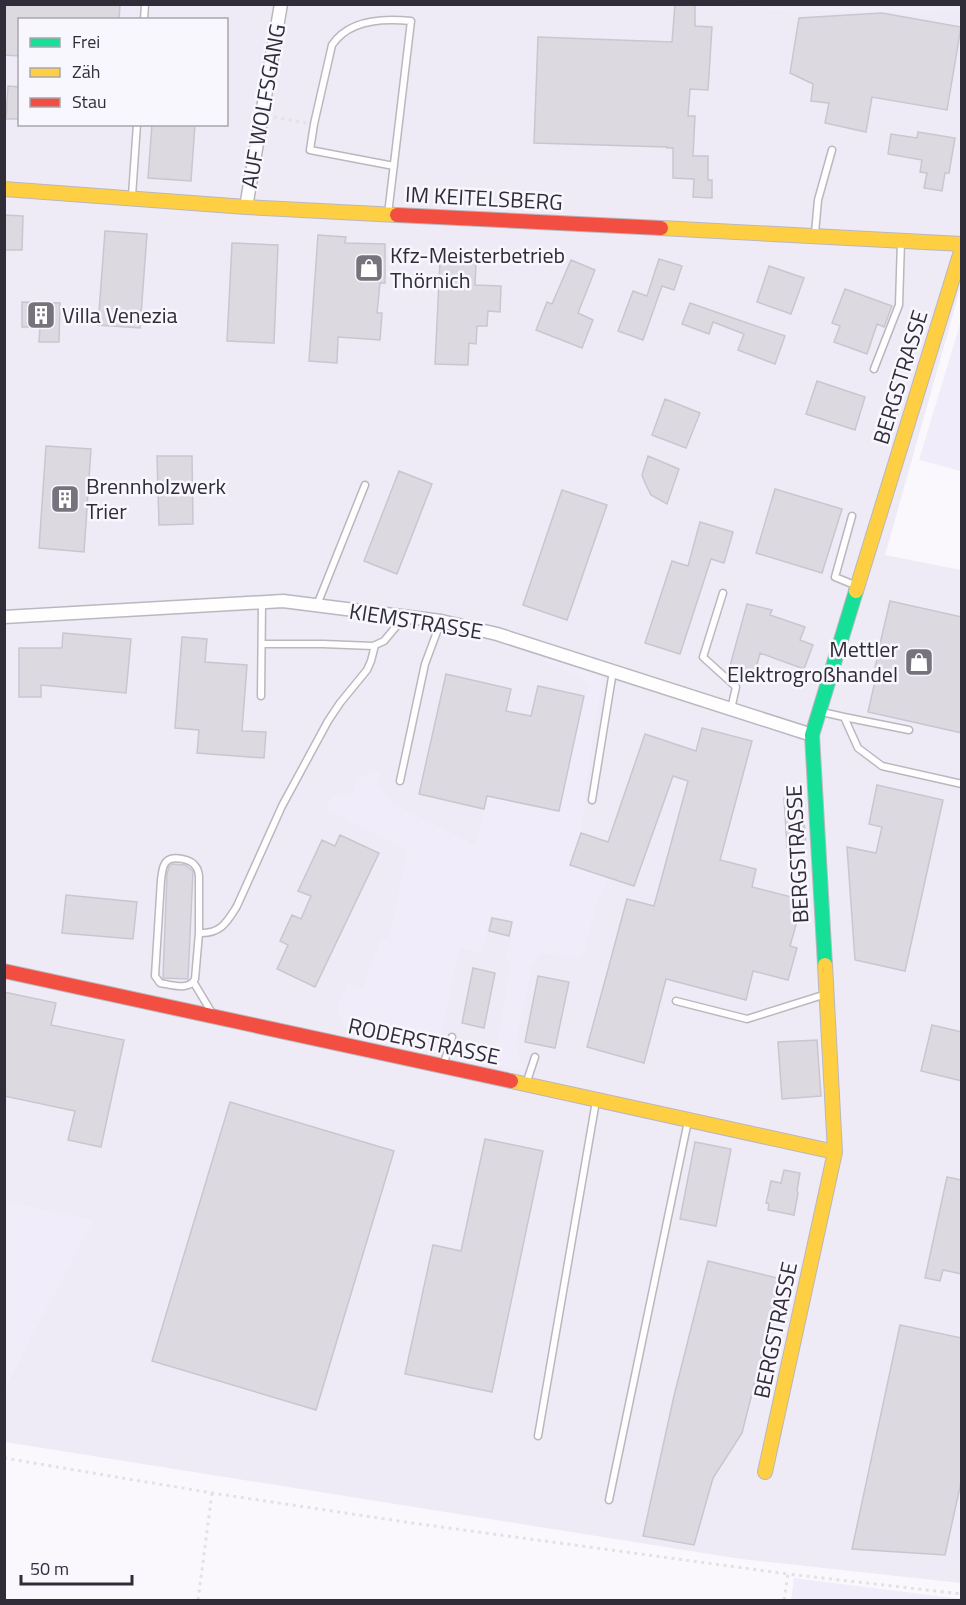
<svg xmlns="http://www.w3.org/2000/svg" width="966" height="1605" viewBox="0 0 966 1605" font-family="'Titillium Web',sans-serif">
  <rect width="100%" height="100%" fill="#faf8fd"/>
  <path fill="#eeebf6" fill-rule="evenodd" d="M4 5H961V286L885 555 961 570V1583L741 1559 5 1442ZM20 20H226V124H20Z"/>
  <path fill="#f0ecfa" d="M961 4V11L886 12 789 11 724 5Z
    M961 321V471L919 460Z
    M547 658 601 676 603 681 594 727 581 833 570 865 607 877V881L596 905 584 953 578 960 541 952 532 967 515 1046 522 1064 519 1071 493 1066 511 963 506 960 515 920 491 915 482 953 460 948 436 1055 361 1042 350 1035 341 1021 338 1009V1004L349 983 362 989 381 938 389 940 407 854 406 849 324 809 335 794 352 797C357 779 362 773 381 771L378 782 390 802 473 844 476 842 487 796 559 811 584 696 589 691 588 684C577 673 559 668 544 661Z
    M5 1201 93 1220 5 1389 4 1388Z
    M794 1578 961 1599V1600H791Z"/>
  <path fill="#dcd9e1" stroke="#cac6cf" stroke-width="1.5" d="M4 4H120L119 20H20V56L4 55Z
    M675 4H695V26L712 27 708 90 690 89 688 116H695L693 156H708V180H712V198L693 197 694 179 673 178V148H667V147L534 143 538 37 672 42Z
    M882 13 961 27 947 110 872 97 866 132 825 123 829 103 811 101 813 84 790 73 799 18Z
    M8 86 20 87V119H6Z
    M152 124H195L191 181 148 178Z
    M918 132 955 138 949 173H945L942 191 924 188 927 173 920 172 922 160 888 154 891 134 917 138Z
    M4 215 23 216 22 250H4Z
    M105 231 147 234 140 328 98 325Z
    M318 235 346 237 345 243 385 244V283H380L377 313H382L380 340 338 337 337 363 309 361Z
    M232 243 278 245 274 343 227 341Z
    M659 259 682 266 674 290 662 286 643 340 618 331 633 291 647 296Z
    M571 260 595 270 578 313 593 320 582 348 536 330 547 302 552 304Z
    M440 261 476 263 475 285 501 286 500 312 488 311 487 326H477L476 344 469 343 468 365 435 364Z
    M769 266 804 278 791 314 757 302Z
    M845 289 892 306 884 327 877 324 867 354 834 342 840 326 832 323Z
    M22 302 60 303 59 342H39L40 327H22Z
    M690 303 785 336 775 364 738 350 744 334 713 322 709 334 682 324Z
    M817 381 865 397 855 430 806 414Z
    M665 399 700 413 686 448 652 435Z
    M46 446 91 449 84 552 39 548Z
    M157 456H192L193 524 159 525Z
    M648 456 679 469 667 504 651 495 645 483 642 475Z
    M399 471 432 484 397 574 364 561Z
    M775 489 842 509 822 573 756 553Z
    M562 490 607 505 567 620 523 605Z
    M700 522 733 532 724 563 711 559 680 654 645 643 672 561 688 566Z
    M890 601 962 617V733L868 712 878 668 875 667 878 656 875 651 876 647 880 644Z
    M747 604 772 610 770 615 805 627 800 640 813 645 804 669 760 653 753 680 728 673Z
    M63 633 131 639 126 693 41 685V697H19V648H62Z
    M182 637 207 639 205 662 247 665 242 731 266 732 264 758 197 753 199 730 175 728Z
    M446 674 511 689 506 711 531 716 538 686 584 696 559 811 487 796 484 809 419 794Z
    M702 728 752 741 720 860 756 869 752 887 803 900 790 946 797 948 788 980 753 971 746 1000 666 979 644 1063 587 1047 627 899 654 906 688 781 673 776 634 886 570 865 581 833 608 842 645 734 696 751Z
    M877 785 943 800 905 971 855 960 847 847 876 853 882 827 869 824Z
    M802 796 806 846 787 847 784 798Z
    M340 835 379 853 315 987 277 969 288 945 280 941 292 915 301 919 311 896 298 891 322 840 335 846Z
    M172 864 185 865 193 871 188 979 163 978 167 874 169 867Z
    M66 895 137 902 133 939 62 933Z
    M492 918 512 922 509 936 489 931Z
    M473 968 495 973 484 1028 462 1023Z
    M538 976 569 982 555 1048 525 1042Z
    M4 992 56 1003 51 1025 124 1040 101 1147 68 1140 75 1111 4 1096Z
    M932 1025 962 1032V1081L921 1071Z
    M817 1040 821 1096 782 1099 778 1042Z
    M230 1102 394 1151 316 1410 152 1361Z
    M485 1139 543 1151 492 1392 405 1374 433 1245 461 1251Z
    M695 1142 731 1149 716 1226 680 1219Z
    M784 1170 800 1173 797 1190 798 1193 794 1215 768 1210 769 1204 766 1203 771 1181 781 1183Z
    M947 1177 962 1180V1274L943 1270 940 1281 925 1278Z
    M708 1261 781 1279 742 1433 713 1478 694 1545 643 1536 674 1396Z
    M900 1325 962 1338V1478L945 1555 852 1549Z"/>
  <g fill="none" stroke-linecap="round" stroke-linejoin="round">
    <g stroke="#bab7be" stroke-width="9">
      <path id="lane" d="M144 20 145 4
        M132 196 137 124
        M388 214 411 21C383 18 349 19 332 45L314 124 310 150 394 166
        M815 233 818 200 832 150
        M874 369 899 305 901 241
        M852 516 835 577 857 586
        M723 593 703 657 736 687 731 709
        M317 605 365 485
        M262 644H323L373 646 384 641 404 617
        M261 696 262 603
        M822 712 844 717 858 748 882 766 962 784
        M844 717 909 730
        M400 781 425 664 441 621
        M592 800 613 671
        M199 933V876C198 872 199 870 196 867 192 859 172 855 166 862 162 866 162 874 161 880L155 976 160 983C172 985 189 991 195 979L199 933C221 934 227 922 237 906L282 806 328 721 340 703 367 670 371 661 375 645
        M194 983 212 1013
        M676 1001 747 1019 823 995
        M444 1063 452 1037
        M527 1081 535 1057
        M538 1436 596 1101
        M609 1500 688 1121"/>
    </g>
    <g stroke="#bab7be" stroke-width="15">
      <path id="street" d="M246 207 281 4
        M4 617 283 601 441 621 497 634 812 735"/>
    </g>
    <g stroke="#bab7be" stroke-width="16">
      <path id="fast" d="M825 965 812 735 856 591"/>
    </g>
    <g stroke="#bab7be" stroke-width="16">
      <path id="slow" d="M4 189 246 207 397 215
        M661 228 962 244
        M856 591 962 248
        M511 1081 835 1152
        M765 1472 835 1152 825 965"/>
    </g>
    <g stroke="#bab7be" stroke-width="16">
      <path id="jam" d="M397 215 661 228
        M4 971 511 1081"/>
    </g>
    <path stroke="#e2e1e4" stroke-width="3" stroke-dasharray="3 4.5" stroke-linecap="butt" d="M274 117 306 123
      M4 1458 212 1493 412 1523 788 1574
      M198 1600 212 1493
      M784 1600 788 1574 962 1594"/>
    <use href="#lane" stroke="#fefeff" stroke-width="6"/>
    <use href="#street" stroke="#fefeff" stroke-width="12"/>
    <use href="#fast" stroke="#16e098" stroke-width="14"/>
    <use href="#slow" stroke="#ffcf43" stroke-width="14"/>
    <use href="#jam" stroke="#f24e42" stroke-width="14"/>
  </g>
  <defs>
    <g id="shop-square" transform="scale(1.5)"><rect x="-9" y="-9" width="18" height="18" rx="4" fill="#77737d" stroke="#f9f7fe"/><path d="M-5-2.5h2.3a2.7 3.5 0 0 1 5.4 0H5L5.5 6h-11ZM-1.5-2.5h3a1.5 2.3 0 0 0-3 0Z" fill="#fff"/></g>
    <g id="building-square" transform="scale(1.5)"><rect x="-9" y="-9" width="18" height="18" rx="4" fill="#77737d" stroke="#f9f7fe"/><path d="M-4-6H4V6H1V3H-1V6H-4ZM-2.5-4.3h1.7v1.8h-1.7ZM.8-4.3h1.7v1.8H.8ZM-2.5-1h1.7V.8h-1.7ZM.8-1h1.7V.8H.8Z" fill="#fff"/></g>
  </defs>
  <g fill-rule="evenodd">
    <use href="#shop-square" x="369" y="268"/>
    <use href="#building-square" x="41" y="315"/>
    <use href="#building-square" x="65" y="499"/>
    <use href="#shop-square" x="919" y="662"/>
  </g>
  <g text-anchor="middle" stroke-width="5" stroke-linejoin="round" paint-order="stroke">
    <g font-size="22" fill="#302c38" stroke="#f9f7fe">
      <text transform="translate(263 106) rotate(-80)" y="8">AUF WOLFSGANG</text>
      <text transform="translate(484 198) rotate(3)" y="8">IM KEITELSBERG</text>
      <text transform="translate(900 377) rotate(-73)" y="8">BERGSTRASSE</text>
      <text transform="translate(416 621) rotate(9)" y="8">KIEMSTRASSE</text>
      <text transform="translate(797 854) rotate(-93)" y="8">BERGSTRASSE</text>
      <text transform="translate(424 1041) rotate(12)" y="8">RODERSTRASSE</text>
      <text transform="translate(775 1330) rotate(-78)" y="8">BERGSTRASSE</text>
    </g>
    <g font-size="22" fill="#302c38" stroke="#f9f7fe" text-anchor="start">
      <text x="390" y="263">Kfz-Meisterbetrieb<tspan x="390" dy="25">Thörnich</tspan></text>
      <text x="62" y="323">Villa Venezia</text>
      <text x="86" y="494">Brennholzwerk<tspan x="86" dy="25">Trier</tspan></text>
      <text x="898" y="657" text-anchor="end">Mettler<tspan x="898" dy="25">Elektrogroßhandel</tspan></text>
    </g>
  </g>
  <rect width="966" height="1605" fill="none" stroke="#302c38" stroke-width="12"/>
  <rect x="18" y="18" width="210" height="108" fill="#f9f7fe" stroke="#a9a6af" stroke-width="1.5"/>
  <rect x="30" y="38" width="30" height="9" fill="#16e098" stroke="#a9a6af" stroke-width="1.5"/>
  <text x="72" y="48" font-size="18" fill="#302c38">Frei</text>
  <rect x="30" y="68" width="30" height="9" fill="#ffcf43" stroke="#a9a6af" stroke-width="1.5"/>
  <text x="72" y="78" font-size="18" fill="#302c38">Zäh</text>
  <rect x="30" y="98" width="30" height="9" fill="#f24e42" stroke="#a9a6af" stroke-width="1.5"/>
  <text x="72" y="108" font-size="18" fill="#302c38">Stau</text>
  <path d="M21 1575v9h111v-9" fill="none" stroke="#302c38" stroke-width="3"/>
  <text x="30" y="1575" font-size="18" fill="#302c38" stroke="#f9f7fe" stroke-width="4.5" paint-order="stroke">50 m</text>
</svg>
